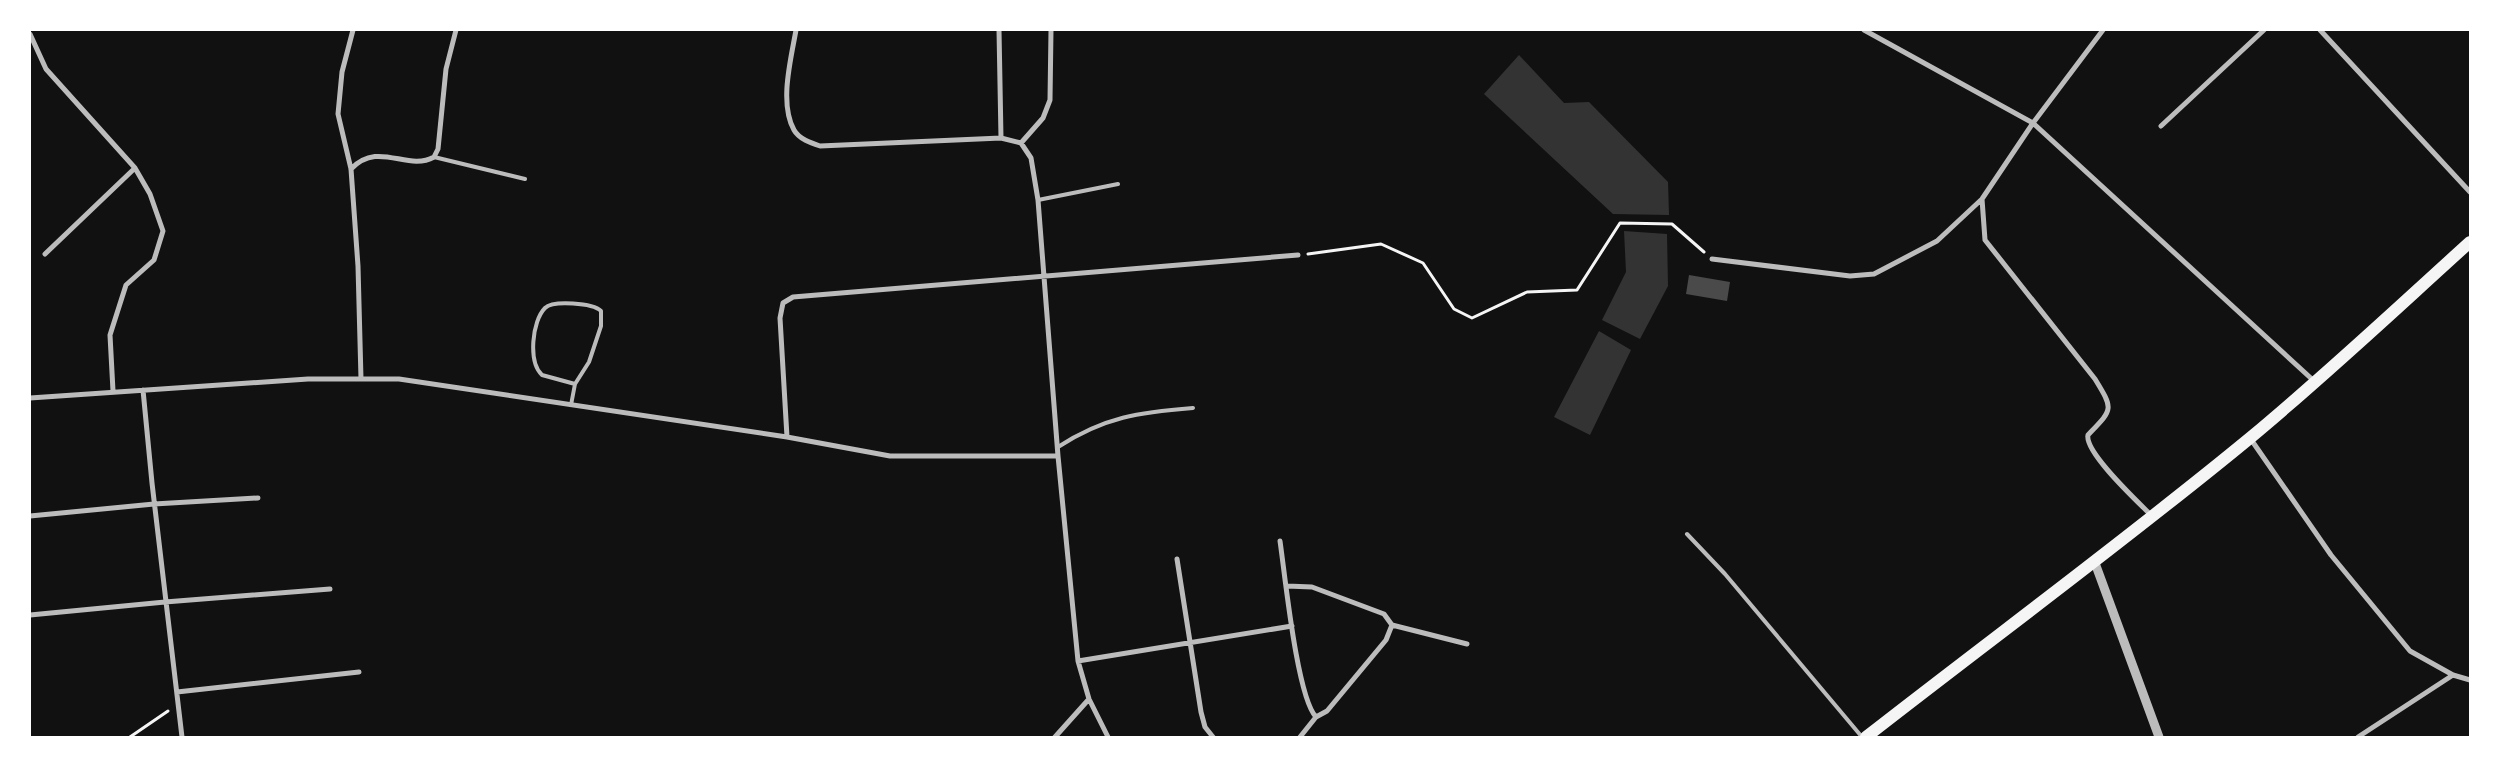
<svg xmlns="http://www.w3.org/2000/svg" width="2500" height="767" viewBox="0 0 2500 767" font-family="'Alegreya Sans',sans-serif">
  <rect width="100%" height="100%" fill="#111"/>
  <path fill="#333" d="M1519 55 1564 103 1589 102 1668 182 1669 215 1613 214 1484 94Z
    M1624 231 1667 234 1668 286 1640 339 1602 320 1626 272Z
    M1599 331 1631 350 1590 435 1554 417Z"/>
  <path fill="#4a4a4a" d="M1689 275 1730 282 1727 301 1686 294Z"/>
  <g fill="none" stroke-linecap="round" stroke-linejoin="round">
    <path stroke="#f5f5f5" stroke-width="3" d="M1308 254 1381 244 1423 263 1454 309 1472 318 1527 292 1577 290 1620 223 1672 224 1704 252
      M130 737 168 711"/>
    <path stroke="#bcbcbc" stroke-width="4" d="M434 157 525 179
      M1038 200 1118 184
      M571 405 575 384 589 362 601 326V311C593 303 553 300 545 308 532 321 528 362 542 375L575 384
      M1058 447C1104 417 1140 412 1193 408
      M1687 534 1725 574 1862 737"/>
    <path stroke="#bcbcbc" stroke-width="5" d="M353 30 342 72 338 114 351 169 358 266 361 379
      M796 30C791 59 779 103 794 130 799 139 811 143 820 146L1001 138 1021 143 1031 158 1038 200 1058 456 1078 661 1089 699 1108 737
      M999 30 1001 138
      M1864 30 2033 123 2314 381
      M2320 30 2470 192
      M30 34 46 69 135 168 150 194 163 231 154 260 126 285 110 335 113 391
      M2161 126 2264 30
      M1021 143 1043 118 1050 100 1051 30
      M351 169C379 140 407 172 434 157L438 149 446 69 456 30
      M1982 199 1985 240 2095 379C2114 410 2113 409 2088 435 2084 452 2138 502 2152 516
      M45 254 135 168
      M1712 259 1850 276 1874 274 1937 241 1982 199 2033 123 2103 30
      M143 390 152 483 182 737
      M30 398 308 379H399L787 437 890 456H1058
      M787 437 780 318 783 303 793 297 1298 255
      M2250 438 2331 555 2410 651 2453 675 2470 680
      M30 516 154 504 258 498
      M1280 541C1285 575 1297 697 1316 717
      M1177 559 1201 712 1205 727 1213 737
      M1287 586 1312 587 1384 614 1392 625 1386 640 1327 711 1316 717 1300 737
      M30 615 165 602 330 589
      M1392 625 1467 644
      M1078 661 1292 626
      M177 692 359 672
      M1055 737 1089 699
      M2358 737 2453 675"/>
    <path stroke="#bcbcbc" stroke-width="9" d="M2095 563 2159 737"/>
    <path stroke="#f5f5f5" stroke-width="12" d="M1866 737C1994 637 2125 541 2250 438 2326 375 2397 308 2470 242"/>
  </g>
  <rect width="2500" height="767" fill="none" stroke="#ffffff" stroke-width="62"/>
</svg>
